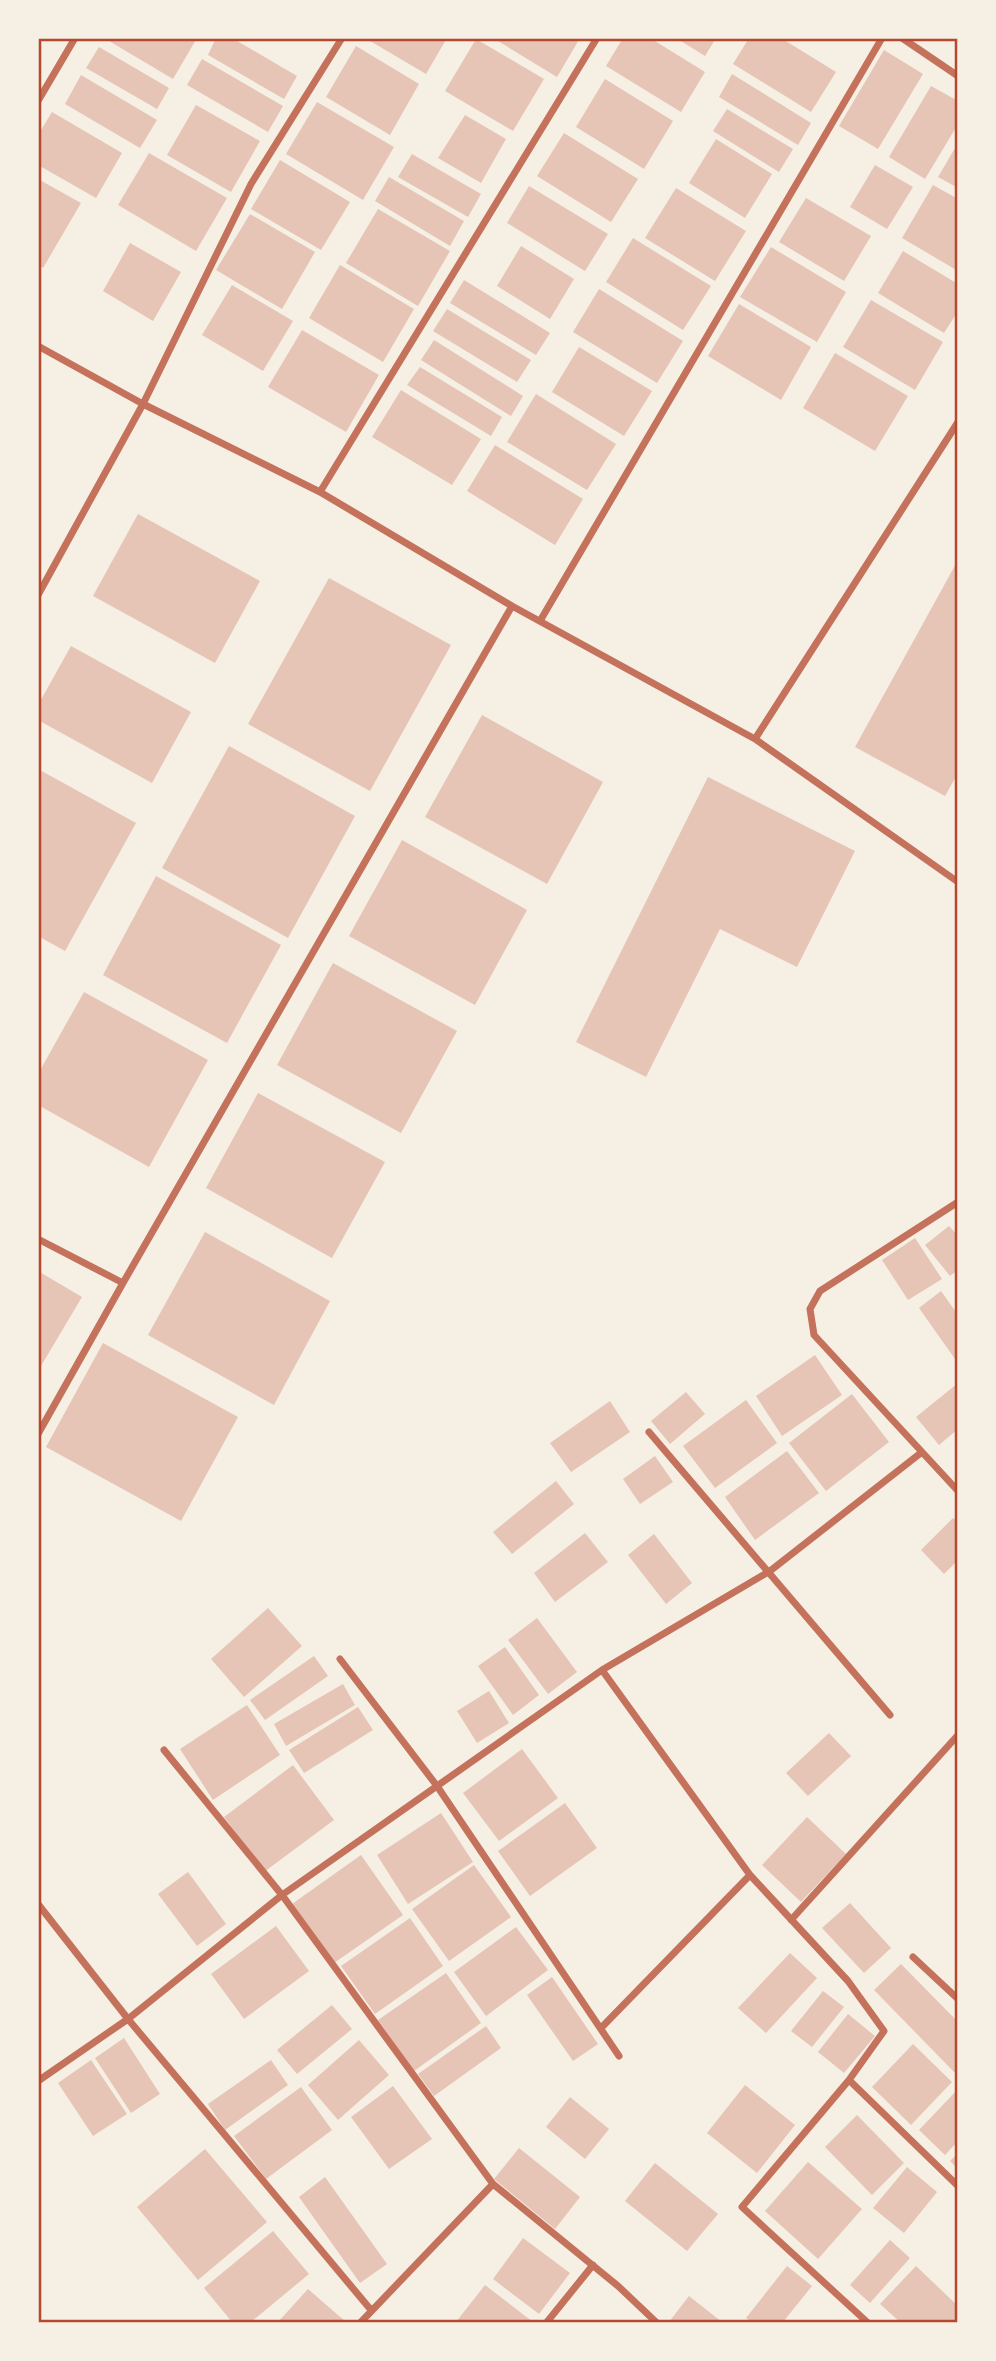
<svg xmlns="http://www.w3.org/2000/svg" width="996" height="2361" viewBox="0 0 996 2361" font-family="Arial,sans-serif">
  <rect width="100%" height="100%" fill="#f6efe4"/>
  <path fill="#e6c5b7" d="M104 38H197L173 79Z
    M216 38H232L297 76 284 99 208 55Z
    M365 38H447L426 74Z
    M493 38H580L557 77Z
    M623 38H650L705 72 681 112 606 66Z
    M676 38H716L705 56Z
    M749 38H781L836 72 811 112 733 64Z
    M476 39 544 79 513 131 445 91Z
    M356 46 419 84 390 135 326 97Z
    M99 47 169 88 157 109 86 68Z
    M884 50 923 74 878 149 839 126Z
    M202 59 283 106 268 132 187 85Z
    M732 74 811 123 798 145 719 97Z
    M81 75 157 120 140 148 65 104Z
    M605 79 673 121 644 169 576 127Z
    M931 86 958 101V124L925 179 889 157Z
    M317 102 394 147 363 200 286 154Z
    M196 105 260 141 231 192 167 155Z
    M727 109 793 149 779 172 713 131Z
    M52 112 122 153 96 198 38 165V135Z
    M465 115 506 139 481 183 438 158Z
    M564 133 638 179 611 222 537 176Z
    M716 139 772 174 745 218 689 183Z
    M958 143V188L938 177Z
    M149 153 227 198 196 251 118 205Z
    M412 154 481 194 468 217 398 177Z
    M280 160 350 202 321 250 251 209Z
    M875 165 913 187 887 229 850 207Z
    M389 177 464 221 450 246 375 201Z
    M38 179 81 203 43 268 38 265Z
    M933 185 958 199V271L902 238Z
    M529 186 608 234 585 271 507 223Z
    M676 188 746 231 715 281 645 238Z
    M806 198 871 236 844 281 779 242Z
    M378 209 450 251 418 306 346 263Z
    M250 214 315 252 282 309 216 270Z
    M633 238 711 286 683 330 606 282Z
    M130 243 181 272 153 321 103 291Z
    M521 246 574 279 550 319 497 286Z
    M771 247 846 292 817 342 740 297Z
    M903 251 958 284V311L944 333 878 293Z
    M340 265 414 309 383 362 309 318Z
    M464 280 550 333 536 355 450 303Z
    M232 285 293 321 263 371 202 335Z
    M599 289 683 341 657 383 573 332Z
    M871 300 943 342 915 390 843 347Z
    M739 304 811 347 781 400 708 356Z
    M447 309 531 360 517 382 433 331Z
    M302 330 379 375 346 432 268 387Z
    M434 340 523 396 511 416 421 360Z
    M579 347 652 391 624 436 552 392Z
    M835 353 908 396 875 451 803 408Z
    M420 367 502 417 491 436 407 385Z
    M401 390 481 439 452 485 372 437Z
    M536 394 616 444 587 490 507 442Z
    M495 445 583 499 555 545 467 491Z
    M138 514 260 581 215 663 93 596Z
    M958 560V773L945 796 855 747Z
    M329 578 451 645 370 791 248 724Z
    M71 646 191 712 152 783 38 720V705Z
    M482 715 603 782 547 884 425 817Z
    M229 746 355 816 288 938 162 868Z
    M38 769 136 823 65 951 38 936Z
    M708 777 855 851 797 967 720 929 646 1077 576 1042Z
    M402 840 527 910 475 1005 349 936Z
    M156 876 281 945 227 1043 103 975Z
    M333 963 457 1031 401 1133 277 1065Z
    M84 992 208 1060 149 1167 38 1105V1074Z
    M258 1093 385 1162 332 1258 206 1188Z
    M949 1226 958 1236V1270L950 1276 925 1245Z
    M205 1232 330 1301 274 1405 148 1335Z
    M915 1238 942 1279 908 1300 882 1260Z
    M38 1271 82 1297 38 1371Z
    M941 1291 958 1315V1357L955 1359 919 1308Z
    M103 1343 238 1417 181 1521 46 1447Z
    M815 1355 842 1395 782 1436 756 1396Z
    M958 1383V1429L939 1445 916 1417Z
    M686 1392 705 1414 670 1444 651 1421Z
    M852 1394 889 1442 826 1491 789 1443Z
    M746 1400 777 1443 715 1488 683 1446Z
    M610 1401 630 1432 571 1472 550 1443Z
    M787 1451 819 1493 755 1540 725 1497Z
    M655 1456 673 1482 640 1504 623 1479Z
    M556 1481 574 1504 512 1554 493 1532Z
    M953 1518 958 1522V1560L944 1574 921 1550Z
    M585 1533 608 1562 555 1602 534 1573Z
    M654 1534 692 1583 666 1604 628 1555Z
    M268 1608 302 1646 244 1697 211 1659Z
    M537 1618 577 1672 548 1694 508 1640Z
    M505 1647 539 1695 513 1715 478 1666Z
    M314 1656 328 1676 265 1720 250 1700Z
    M343 1684 355 1705 286 1746 274 1724Z
    M489 1691 509 1723 477 1743 457 1711Z
    M247 1705 280 1755 213 1800 180 1749Z
    M358 1707 373 1730 304 1773 289 1750Z
    M829 1733 851 1756 808 1796 786 1773Z
    M522 1749 558 1798 499 1841 463 1793Z
    M293 1765 334 1820 264 1872 224 1817Z
    M565 1803 597 1848 530 1896 498 1851Z
    M441 1813 473 1862 408 1904 377 1855Z
    M807 1817 846 1854 801 1902 762 1865Z
    M361 1855 403 1915 334 1963 292 1904Z
    M474 1865 511 1917 449 1961 412 1909Z
    M188 1872 226 1924 197 1946 158 1894Z
    M850 1903 891 1948 864 1973 822 1928Z
    M410 1918 443 1966 375 2014 341 1966Z
    M276 1926 309 1971 244 2019 211 1974Z
    M516 1927 548 1970 486 2016 454 1972Z
    M790 1953 817 1978 766 2033 738 2008Z
    M901 1964 958 2022 955 2073 874 1990Z
    M446 1973 481 2023 414 2071 378 2020Z
    M552 1977 598 2044 573 2061 527 1995Z
    M823 1991 844 2007 812 2047 791 2031Z
    M332 2005 352 2029 297 2074 277 2050Z
    M848 2014 875 2036 844 2073 818 2052Z
    M486 2026 501 2048 434 2096 418 2074Z
    M124 2038 160 2094 131 2113 95 2058Z
    M359 2040 389 2075 338 2120 308 2085Z
    M913 2044 952 2082 911 2125 872 2087Z
    M91 2060 127 2114 93 2136 58 2083Z
    M271 2060 288 2085 225 2130 208 2104Z
    M745 2085 795 2125 757 2173 707 2133Z
    M393 2086 432 2139 389 2169 351 2117Z
    M301 2087 332 2130 266 2179 234 2136Z
    M958 2089V2141L945 2155 919 2130Z
    M570 2097 609 2129 585 2159 546 2127Z
    M857 2115 904 2163 872 2195 825 2147Z
    M519 2148 580 2197 555 2229 494 2179Z
    M205 2149 267 2222 198 2280 137 2207Z
    M958 2153V2169L950 2161Z
    M808 2162 862 2209 818 2259 765 2211Z
    M655 2163 718 2214 687 2251 625 2201Z
    M907 2167 937 2192 904 2233 873 2208Z
    M325 2177 387 2264 360 2283 299 2197Z
    M273 2231 309 2274 251 2322H232L204 2288Z
    M523 2238 570 2273 539 2314 493 2279Z
    M890 2240 910 2258 870 2303 850 2285Z
    M787 2266 812 2286 783 2322H752L746 2318Z
    M916 2266 958 2306V2317L952 2322H900L880 2304Z
    M485 2285 533 2322H456Z
    M308 2289 346 2322H278Z
    M689 2296 722 2322H669Z"/>
  <g fill="none" stroke-linecap="round" stroke-linejoin="round">
    <path stroke="#c5725c" stroke-width="7" d="M902 38 958 76
      M38 101 75 38
      M38 346 143 404 320 492 512 606 755 739 958 422
      M320 492 597 38
      M38 595 143 404 251 184 342 38
      M540 621 882 38
      M755 739 958 882
      M38 1239 123 1283 512 606
      M649 1432 890 1715
      M38 1434 123 1283
      M922 1452 958 1491
      M340 1659 437 1786 619 2056
      M602 1670 750 1875 848 1981 884 2031 849 2080
      M164 1750 282 1895 493 2184
      M38 1904 128 2019 371 2310
      M791 1920 958 1735
      M913 1957 958 1999
      M601 2028 750 1875
      M38 2081 128 2019 282 1895 602 1670 770 1571 922 1452 814 1335 810 1309 820 1291 958 1202
      M361 2322 493 2184 618 2286 656 2322
      M547 2322 593 2265
      M867 2322 742 2207 849 2080 958 2186"/>
  </g>
  <rect width="996" height="2361" fill="none" stroke="#f6efe4" stroke-width="80"/>
  <rect x="40" y="40" width="916" height="2281" fill="none" stroke="#b5482f" stroke-width="2.5"/>
</svg>
